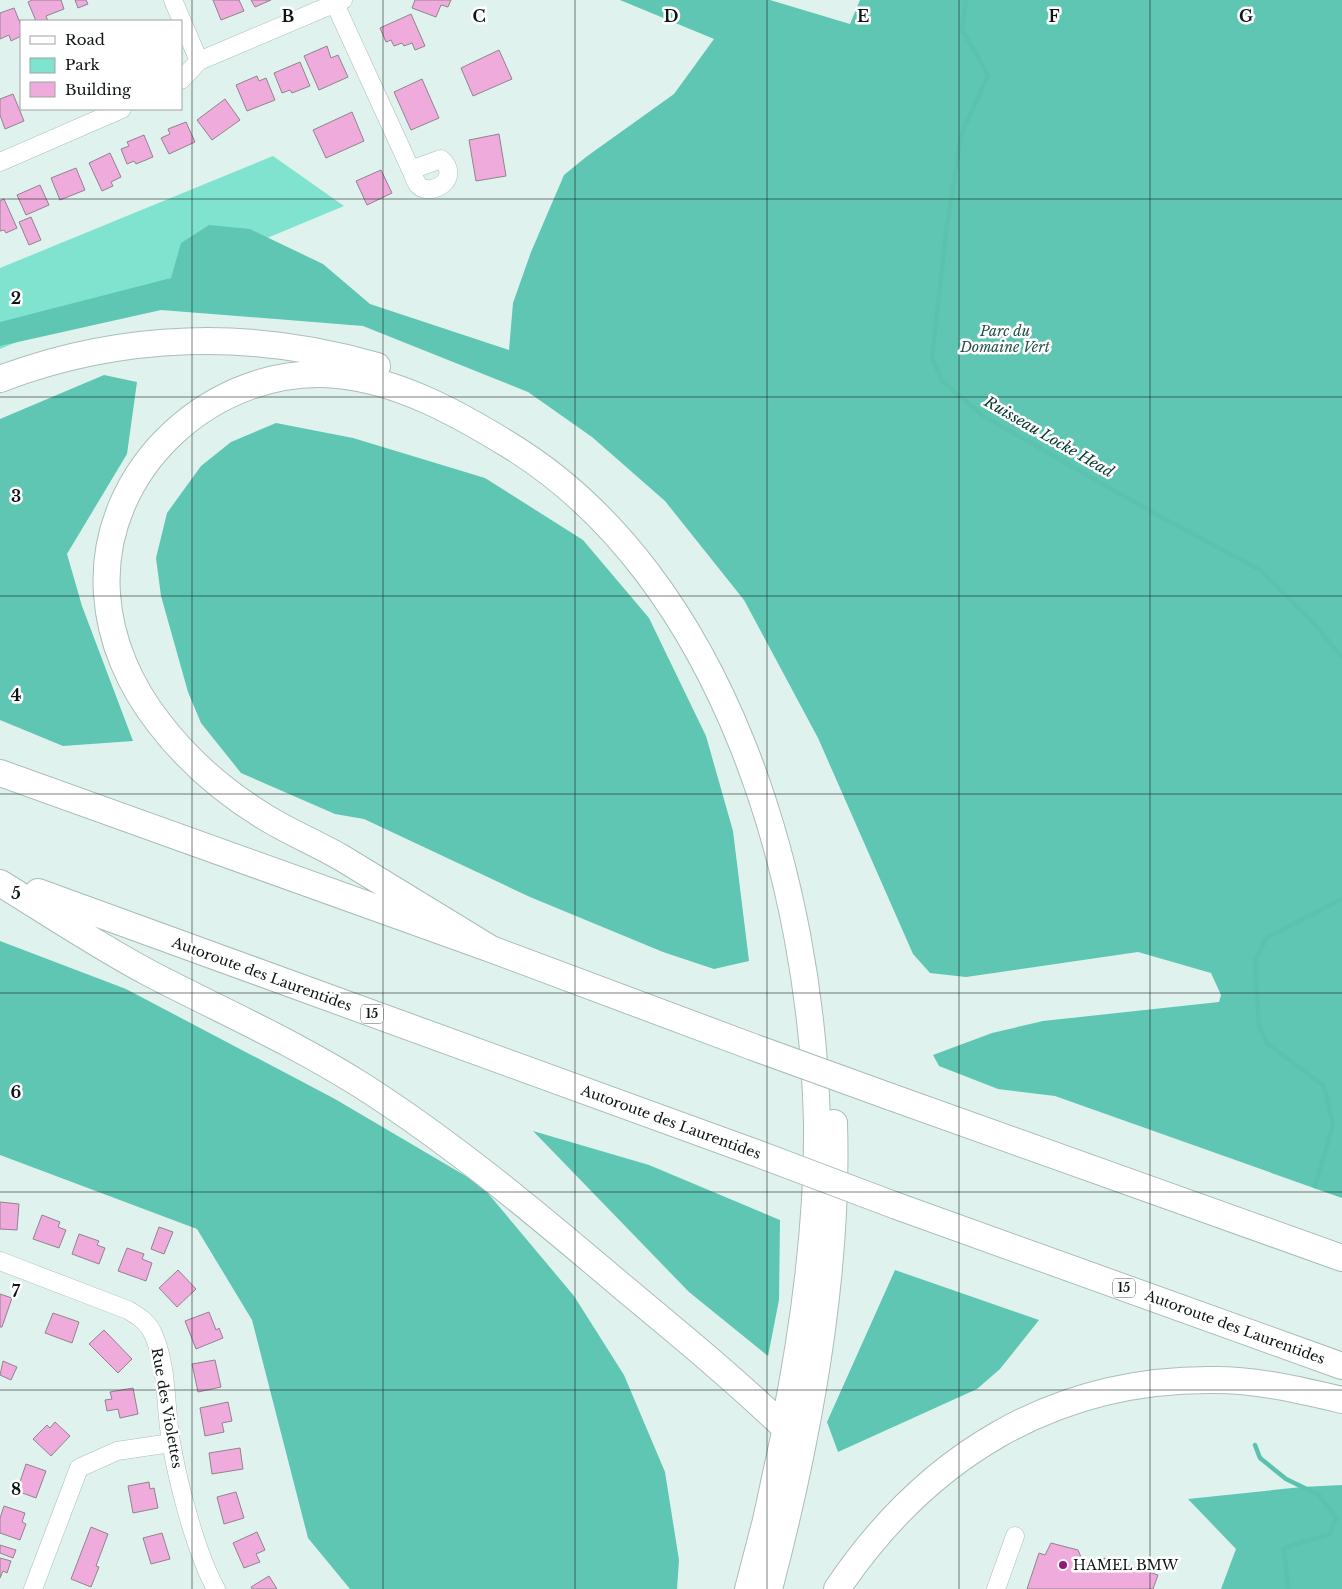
<svg xmlns="http://www.w3.org/2000/svg" width="1342" height="1589" viewBox="0 0 1342 1589" font-family="'Libre Baskerville',serif">
  <rect width="100%" height="100%" fill="#dff2ee"/>
  <path fill="#80e3d0" d="M273 156 344 206 0 349V268Z"/>
  <path fill="#5fc6b3" d="M620 0H770L850 24 860 0H1342V1198L1055 1096 998 1089 939 1066 933 1055 992 1033 1043 1021 1219 1002 1221 995 1211 973 1138 952 966 977 930 973 913 954 818 738 744 600 665 501 592 437 528 392 363 326 161 310 0 346V322L171 278 181 243 209 225 250 229 323 264 370 304 509 350 513 303 531 252 564 175 586 157 674 94 714 39Z
    M104 375 137 382 127 454 67 554 82 606 133 741 63 746 0 720V419Z
    M276 423 353 438 485 478 583 540 649 618 706 736 733 831 749 961 714 969 663 952 530 897 364 819 335 814 241 773 201 723 188 692 161 596 156 558 167 513 201 466 231 442Z
    M0 941 126 989 335 1099 481 1185 574 1296 624 1375 665 1472 679 1560 677 1589H350L308 1538 252 1320 197 1229 0 1155Z
    M533 1131 649 1165 780 1220 779 1300 768 1356 689 1292Z
    M895 1270 1039 1320 1000 1369 977 1389 838 1452 827 1422Z
    M1342 1485V1589H1221L1236 1549 1188 1499 1302 1487Z"/>
  <g fill="none" stroke-linecap="round" stroke-linejoin="round">
    <path stroke="#5bc2b0" stroke-width="4.5" d="M966 0 962 29 988 75 961 135 947 225 932 357 942 381 982 415 1150 511 1260 570 1310 619 1342 657
      M1315 1186 1333 1125 1324 1086 1267 1043 1259 1026 1255 962 1266 938 1342 899
      M1255 1445 1260 1458 1286 1479 1319 1495 1336 1518 1330 1534 1284 1548 1288 1589"/>
  </g>
  <path fill="#eeabdb" stroke="#91848d" d="M32 0H61L64 9 46 16 48 21H36L28 2Z
    M75 0H86L88 4 78 8Z
    M213 0H239L244 11 221 20Z
    M251 0H271L255 7Z
    M415 0H451L448 7 441 5 436 17 412 8Z
    M14 8 21 25V36L11 41 9 35 0 39V13Z
    M411 14 425 46 415 50 412 43 404 46 402 43 394 46 391 40 386 42 380 28Z
    M327 46 331 58 338 55 348 77 319 90 304 56Z
    M499 50 512 79 473 96 461 68Z
    M300 62 310 86 292 93 290 90 282 93 274 73Z
    M257 76 259 81 266 78 275 100 247 111 236 85Z
    M422 79 439 118 411 130 394 92Z
    M13 94 24 121 5 129 0 115V99Z
    M225 99 240 120 212 140 197 120Z
    M352 112 364 141 326 158 313 130Z
    M186 122 195 142 169 154 161 138 170 134 168 129Z
    M499 134 506 176 476 181 469 140Z
    M144 135 153 157 136 164 134 161 127 164 121 149 129 146 127 142Z
    M110 153 121 177 111 182 113 186 102 191 89 163Z
    M76 168 85 190 60 200 51 178Z
    M381 170 392 193 367 205 356 181Z
    M40 185 49 205 26 215 17 195Z
    M4 199 17 228 6 233 4 230 0 231V201Z
    M31 217 41 240 29 245 19 222Z
    M0 1202 19 1204 17 1230 0 1229Z
    M42 1215 60 1222 58 1227 66 1230 59 1248 33 1239Z
    M159 1227 173 1232 164 1254 151 1249Z
    M79 1234 99 1241 97 1245 105 1248 99 1264 72 1254Z
    M127 1248 144 1254 142 1259 152 1263 146 1281 118 1271Z
    M178 1270 196 1289 177 1307 159 1288Z
    M0 1294 12 1298 2 1327H0Z
    M209 1312 216 1330 219 1328 223 1338 196 1349 185 1321Z
    M53 1313 79 1322 72 1343 45 1333Z
    M104 1330 132 1359 118 1373 89 1344Z
    M215 1360 221 1387 198 1392 192 1364Z
    M3 1361 17 1367 11 1380 0 1375Z
    M133 1388 138 1414 120 1418 118 1409 107 1411 105 1400 112 1399 110 1392Z
    M228 1402 232 1421 222 1423 224 1432 205 1436 200 1408Z
    M55 1422 70 1436 51 1456 33 1439 47 1425 50 1428Z
    M240 1448 243 1469 212 1474 209 1453Z
    M26 1464 46 1471 36 1498 17 1491Z
    M149 1482 150 1489 154 1488 158 1508 133 1513 128 1486Z
    M236 1492 244 1518 224 1524 217 1497Z
    M4 1506 25 1513 22 1522 26 1524 20 1540 0 1533V1518Z
    M91 1527 108 1534 96 1566 99 1567 91 1587 71 1579Z
    M257 1532 265 1550 256 1554 260 1562 244 1568 233 1543Z
    M162 1533 170 1559 151 1564 143 1538Z
    M1051 1543 1078 1550 1083 1562 1100 1567 1104 1558 1158 1575 1153 1589H1027L1039 1553 1045 1555Z
    M0 1545 16 1550 13 1558 0 1553Z
    M0 1558 11 1561 7 1573 3 1571 0 1578Z
    M269 1576 277 1589H252L251 1587Z"/>
  <g fill="none" stroke-linecap="round" stroke-linejoin="round">
    <g stroke="#abbdb9" stroke-width="19">
      <path id="minor" d="M173 0 199 61
        M335 4 411 170
        M181 80 199 61 343 0
        M441 159C463 179 430 198 418 185 415 181 413 174 411 170Z
        M0 162 122 109
        M0 1261 128 1310C140 1317 149 1323 154 1336 168 1369 165 1408 171 1442 178 1483 196 1553 216 1589
        M33 1589 79 1468 117 1451 171 1443
        M996 1589 1015 1536"/>
    </g>
    <g stroke="#abbdb9" stroke-width="24">
      <path id="major" d="M746 1589 764 1520 784 1427"/>
    </g>
    <g stroke="#abbdb9" stroke-width="28">
      <path id="highway" d="M0 379C121 333 252 329 377 366
        M0 773 491 949 753 1047
        M0 883C49 913 98 946 149 973 220 1010 293 1042 361 1085 455 1145 539 1216 624 1288 678 1333 733 1378 784 1427
        M38 892 756 1153
        M491 949C441 919 392 888 342 858 316 843 289 832 265 817 224 792 188 761 159 723 130 686 110 641 107 594 98 468 216 363 338 375 399 381 457 413 509 445 725 577 812 884 817 1124 818 1226 804 1327 784 1427
        M891 1097 1342 1258
        M894 1205 1342 1366
        M769 1589C808 1441 839 1277 834 1123
        M837 1589C926 1457 1053 1378 1215 1380 1258 1380 1300 1390 1342 1400"/>
    </g>
    <use href="#minor" stroke="#fff" stroke-width="18"/>
    <use href="#major" stroke="#fff" stroke-width="22"/>
    <use href="#highway" stroke="#fff" stroke-width="26"/>
    <g stroke="#abbdb9" stroke-width="28" stroke-linecap="butt">
      <path id="highway-bridge" d="M753 1047 891 1097
        M756 1153 894 1205"/>
    </g>
    <use href="#highway-bridge" stroke="#fff" stroke-width="26"/>
  </g>
  <path fill="none" stroke="#0e1513" stroke-width="1" stroke-opacity="0.55" d="M192 0V1589M383 0V1589M575 0V1589M767 0V1589M959 0V1589M1150 0V1589M0 199H1342M0 397H1342M0 596H1342M0 794H1342M0 993H1342M0 1192H1342M0 1390H1342"/>
  <circle fill="#8f1a7a" stroke="#fff" stroke-width="2" cx="1063" cy="1565" r="5"/>
  <g text-anchor="middle" stroke-width="5" stroke-linejoin="round" paint-order="stroke">
    <g fill="#fff" stroke="#565b5a" stroke-width="1">
      <rect x="361" y="1004.5" width="22" height="19" rx="4"/>
      <rect x="1113" y="1278.5" width="22" height="19" rx="4"/>
    </g>
    <g font-size="12" font-weight="bold" fill="#0e1513">
      <text x="372" y="1018">15</text>
      <text x="1124" y="1292">15</text>
    </g>
    <g font-size="14" font-style="italic" fill="#235048" stroke="#fff">
      <text x="1005" y="336">Parc du<tspan x="1005" dy="16">Domaine Vert</tspan></text>
    </g>
    <g font-size="14" fill="#0e1513" stroke="#fff">
      <text transform="translate(262 974) rotate(20)" y="5">Autoroute des Laurentides</text>
      <text transform="translate(671 1122) rotate(20)" y="5">Autoroute des Laurentides</text>
      <text transform="translate(1235 1327) rotate(20)" y="5">Autoroute des Laurentides</text>
      <text transform="translate(167 1408) rotate(80)" y="5">Rue des Violettes</text>
    </g>
    <g font-size="14" fill="#0e1513" stroke="#fff" text-anchor="start">
      <text x="1073" y="1570">HAMEL BMW</text>
    </g>
    <g font-size="15" font-style="italic" fill="#063831" stroke="#fff">
      <text transform="translate(1049 437) rotate(30)" y="5">Ruisseau Locke Head</text>
    </g>
  </g>
  <g font-size="16" text-anchor="middle" font-weight="bold" fill="#0e1513" stroke="#fff" stroke-width="5" stroke-linejoin="round" paint-order="stroke">
    <text x="288" y="22">B</text>
    <text x="479" y="22">C</text>
    <text x="671" y="22">D</text>
    <text x="863" y="22">E</text>
    <text x="1054" y="22">F</text>
    <text x="1246" y="22">G</text>
    <text x="16" y="304">2</text>
    <text x="16" y="502">3</text>
    <text x="16" y="701">4</text>
    <text x="16" y="899">5</text>
    <text x="16" y="1098">6</text>
    <text x="16" y="1297">7</text>
    <text x="16" y="1495">8</text>
  </g>
  <rect x="20" y="20" width="162" height="90" fill="#ffffff" stroke="#9fa1a1"/>
  <rect x="30" y="36" width="25" height="8" fill="#ffffff" stroke="#9fa1a1"/>
  <text x="65" y="45" font-size="15" fill="#0e1513">Road</text>
  <rect x="30" y="58" width="25" height="15" fill="#80e3d0" stroke="#9fa1a1"/>
  <text x="65" y="70" font-size="15" fill="#0e1513">Park</text>
  <rect x="30" y="82" width="25" height="15" fill="#eeabdb" stroke="#9fa1a1"/>
  <text x="65" y="95" font-size="15" fill="#0e1513">Building</text>
</svg>
